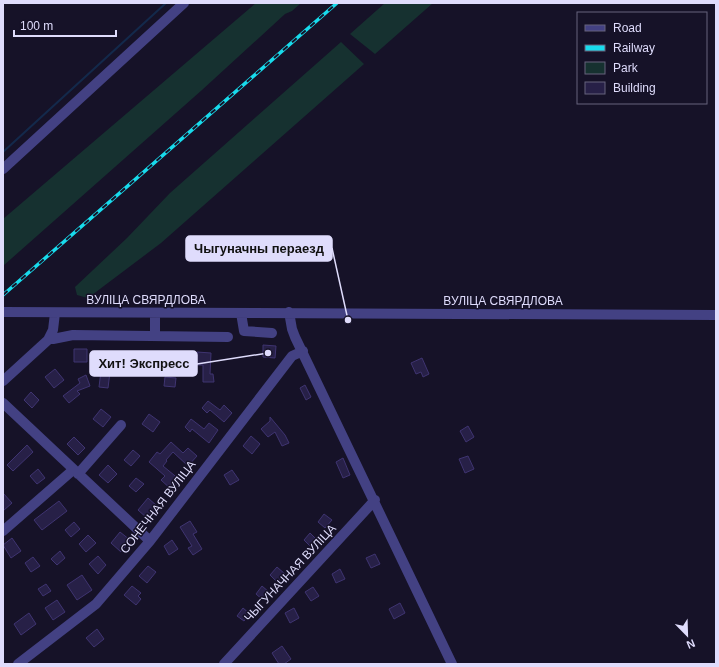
<svg xmlns="http://www.w3.org/2000/svg" width="719" height="667" viewBox="0 0 719 667" font-family="Helvetica,sans-serif">
  <rect width="100%" height="100%" fill="#161228"/>
  <path fill="#163130" d="M256 3H301L292 11 285 14 202 90 3 266V219Z
    M385 3H433L375 54 350 34Z
    M341 42 364 64 161 243 88 298 77 295 75 287 127 238 170 193Z"/>
  <g fill="none" stroke-linecap="round" stroke-linejoin="round">
    <path stroke="#13294b" stroke-width="2" d="M3 152 166 3"/>
  </g>
  <path fill="#272047" stroke="#3f3471" d="M263 345 276 346 275 358 263 357Z
    M74 349H87V362H74Z
    M197 352 211 353 210 374H213L214 382H203V365H196Z
    M422 358 429 374 423 377 421 372 416 374 411 363Z
    M55 369 64 380 54 388 45 377Z
    M101 371 110 372 108 388 99 387Z
    M86 375 90 386 77 391 80 394 69 403 63 396 80 383 78 379Z
    M165 377 176 378 175 387 164 386Z
    M305 385 311 397 306 400 300 388Z
    M31 392 39 400 32 408 24 400Z
    M208 401 220 410 224 405 232 413 224 422 210 410 207 413 202 408Z
    M101 409 111 417 103 427 93 419Z
    M149 414 160 422 153 432 142 424Z
    M270 417 285 435 289 443 282 446 275 432 268 437 261 429 270 421Z
    M191 419 204 429 209 423 218 430 209 443 192 429 190 432 185 427Z
    M468 426 474 437 466 442 460 431Z
    M251 436 260 444 252 454 243 446Z
    M74 437 85 448 78 455 67 444Z
    M171 442 183 453 188 448 197 456 188 466 173 452 166 460 167 461 163 466 180 480 172 490 161 480 165 476 149 462 157 452 160 454Z
    M27 445 33 452 13 471 7 465Z
    M133 450 140 456 131 466 124 460Z
    M468 456 474 469 465 473 459 459Z
    M343 458 350 475 343 478 336 462Z
    M108 465 117 474 108 483 99 475Z
    M38 469 45 478 37 484 30 476Z
    M232 470 239 480 230 485 224 475Z
    M136 478 144 484 136 492 129 486Z
    M3 493 12 503 3 511Z
    M148 498 157 506 147 518 138 510Z
    M59 501 67 511 42 530 34 520Z
    M324 514 332 520 325 528 318 522Z
    M190 521 197 532 193 534 202 549 193 555 188 548 192 546 180 527Z
    M74 522 80 529 71 537 65 530Z
    M120 532 130 540 121 552 111 543Z
    M310 533 316 539 310 546 304 540Z
    M88 535 96 543 86 552 79 544Z
    M12 538 21 551 11 558 3 545Z
    M172 540 178 549 169 555 164 546Z
    M60 551 65 558 57 565 51 559Z
    M375 554 380 564 371 568 366 558Z
    M98 556 106 565 98 574 89 564Z
    M33 557 40 566 31 572 25 563Z
    M148 566 156 572 147 583 139 576Z
    M277 567 285 574 277 582 270 575Z
    M340 569 345 579 336 583 332 574Z
    M82 575 92 590 77 600 67 585Z
    M46 584 51 591 43 596 38 589Z
    M132 586 141 593 138 596 141 599 136 605 124 595Z
    M262 586 269 592 263 600 256 594Z
    M313 587 319 596 311 601 305 592Z
    M57 600 65 612 53 620 45 608Z
    M400 603 405 613 394 619 389 609Z
    M243 608 250 614 244 621 237 616Z
    M294 608 299 618 290 623 285 613Z
    M29 613 36 624 21 635 14 624Z
    M97 629 104 639 94 647 86 638Z
    M282 646 291 659 284 664H279L272 653Z"/>
  <g fill="none" stroke-linecap="round" stroke-linejoin="round">
    <path stroke="#434183" stroke-width="10" d="M3 169 184 3
      M3 312 716 315
      M289 312 292 329 295 337 452 664
      M241 313 244 331 272 333
      M155 336V313
      M50 337 53 339 73 335 228 337
      M3 381 48 340 53 330 55 313
      M3 403 150 541
      M78 474 121 425
      M3 531 73 470
      M18 664 96 604 150 541 292 356 303 351
      M224 664 375 500"/>
    <g stroke="#18dbec" stroke-width="3.5">
      <path id="rail" d="M3 295 337 3"/>
    </g>
    <use href="#rail" stroke="#161228" stroke-width="2" stroke-dasharray="6" stroke-linecap="butt"/>
  </g>
  <g text-anchor="middle" stroke-width="3" stroke-linejoin="round" paint-order="stroke">
    <g font-size="12" fill="#dfdcfc" stroke="#161228">
      <text x="146" y="304">ВУЛІЦА СВЯРДЛОВА</text>
      <text x="503" y="305">ВУЛІЦА СВЯРДЛОВА</text>
      <text transform="translate(158 507) rotate(-52)" y="4">СОНЕЧНАЯ ВУЛІЦА</text>
      <text transform="translate(290 573) rotate(-47)" y="4">ЧЫГУНАЧНАЯ ВУЛІЦА</text>
    </g>
  </g>
  <path fill="none" stroke="#dfdcfc" stroke-width="1.5" d="M348 320L332 248M268 353L197 364"/>
  <g fill="#dfdcfc" stroke="#161228" stroke-width="1.5">
    <circle cx="348" cy="320" r="4"/>
    <circle cx="268" cy="353" r="4"/>
  </g>
  <g fill="#dfdcfc" stroke="#dfdcfc" stroke-width="1.5">
    <rect x="186" y="236" width="146" height="25" rx="4"/>
    <rect x="90" y="351" width="107" height="25" rx="4"/>
  </g>
  <g font-size="13" text-anchor="middle" font-weight="bold" fill="#111">
    <text x="259" y="253">Чыгуначны пераезд</text>
    <text x="144" y="368">Хит! Экспресс</text>
  </g>
  <rect width="719" height="667" fill="none" stroke="#dfdcfc" stroke-width="8"/>
  <rect x="577" y="12" width="130" height="92" fill="#161228" stroke="#66637d"/>
  <rect x="585" y="25" width="20" height="6" fill="#434183" stroke="#66637d"/>
  <text x="613" y="32" font-size="12" fill="#dfdcfc">Road</text>
  <rect x="585" y="45" width="20" height="6" fill="#18dbec" stroke="#66637d"/>
  <text x="613" y="52" font-size="12" fill="#dfdcfc">Railway</text>
  <rect x="585" y="62" width="20" height="12" fill="#163130" stroke="#66637d"/>
  <text x="613" y="72" font-size="12" fill="#dfdcfc">Park</text>
  <rect x="585" y="82" width="20" height="12" fill="#272047" stroke="#66637d"/>
  <text x="613" y="92" font-size="12" fill="#dfdcfc">Building</text>
  <g transform="translate(687 635) rotate(157)" stroke="#161228" stroke-width="3" paint-order="stroke">
  <path d="M0-3L7 15L0 10L-7 15Z" fill="#dfdcfc"/>
  <text y="-6" font-size="11" font-weight="bold" text-anchor="middle" fill="#dfdcfc">N</text>
  </g>
  <path d="M14 30v6h102v-6" fill="none" stroke="#dfdcfc" stroke-width="2"/>
  <text x="20" y="30" font-size="12" fill="#dfdcfc" stroke="#161228" stroke-width="3" paint-order="stroke">100 m</text>
</svg>
